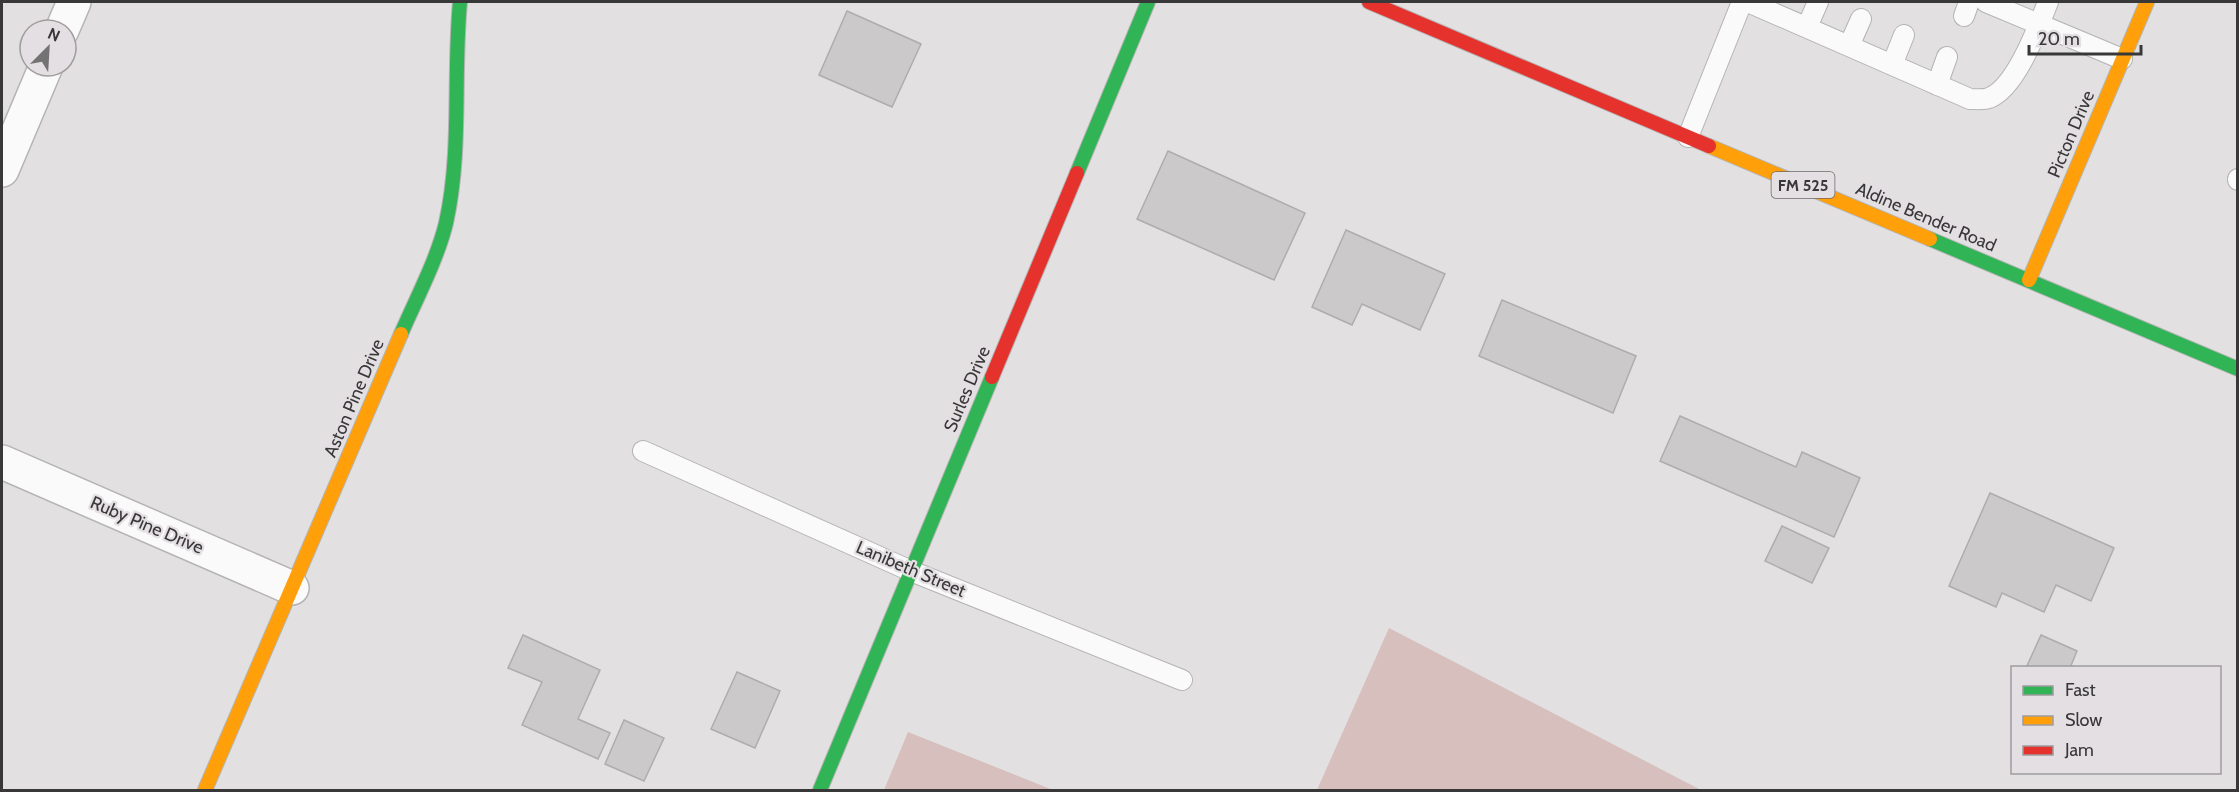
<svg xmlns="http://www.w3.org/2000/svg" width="2239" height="792" viewBox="0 0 2239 792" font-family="Cabin,sans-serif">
  <rect width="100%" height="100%" fill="#e2e0e1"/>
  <path fill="#d6bfbc" d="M1389 628 1701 790H1317Z
    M908 732 1053 790H884Z"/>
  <path fill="#cbc9ca" stroke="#aeacad" stroke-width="1.5" d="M847 11 921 44 892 107 819 75Z
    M1168 151 1305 213 1274 280 1137 219Z
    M1346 230 1445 274 1420 330 1362 304 1352 325 1312 307Z
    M1502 300 1636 356 1613 413 1479 356Z
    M1680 416 1796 467 1802 452 1860 478 1834 537 1660 461Z
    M1990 493 2114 548 2091 601 2056 585 2044 612 2002 593 1996 607 1949 586Z
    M1782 526 1829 548 1812 583 1765 561Z
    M523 635 600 670 578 719 610 733 598 759 522 725 542 682 508 668Z
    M2041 635 2077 651 2070 668H2026Z
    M737 672 780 691 755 748 711 729Z
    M624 720 664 738 644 781 605 764Z"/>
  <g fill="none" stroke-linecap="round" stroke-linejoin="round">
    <g stroke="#b5b4b5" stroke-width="22">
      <path id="lane" d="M1748 2 1970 99C1976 99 1984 100 1989 98 2016 88 2038 27 2048 2
        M1986 2 2122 59
        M1964 16 1969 2
        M1807 27 1818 2
        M1849 46 1861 19
        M1892 65 1904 35
        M1937 85 1947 57
        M1688 137 1742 2
        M2238 179V180
        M643 451 911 571 1182 680"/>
    </g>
    <g stroke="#b5b4b5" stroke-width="36">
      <path id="street" d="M62 30 74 2
        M2 170 46 66
        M2 462 292 588"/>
    </g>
    <g stroke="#b5b4b5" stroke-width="16">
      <path id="fast" d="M1077 173 1148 2
        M1930 239 2238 369
        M401 334C416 299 437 260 446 223 462 151 453 75 460 2
        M820 790 992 377"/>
    </g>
    <g stroke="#b5b4b5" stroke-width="16">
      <path id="slow" d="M1709 146 1930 239
        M2029 280 2147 2
        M205 790 401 334"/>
    </g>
    <g stroke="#b5b4b5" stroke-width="16">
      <path id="jam" d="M1369 2 1709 146
        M992 377 1077 173"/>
    </g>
    <use href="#lane" stroke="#fbfafa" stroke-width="20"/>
    <use href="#street" stroke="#fbfafa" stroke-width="33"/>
    <use href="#fast" stroke="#30b455" stroke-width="14"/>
    <use href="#slow" stroke="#ff9f0a" stroke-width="14"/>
    <use href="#jam" stroke="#e5322d" stroke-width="14"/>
  </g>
  <g text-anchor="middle" stroke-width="4.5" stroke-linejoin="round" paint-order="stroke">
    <rect fill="#e3dfe2" stroke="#6c6a6c" stroke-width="1.5" x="1771.5" y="172" width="63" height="26" rx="4.5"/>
    <g font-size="16" font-weight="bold" fill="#393839">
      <text x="1803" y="191">FM 525</text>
    </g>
    <g font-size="18" fill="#393839" stroke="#e3dfe2">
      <text transform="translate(2071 134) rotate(-67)" y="6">Picton Drive</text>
      <text transform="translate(1926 217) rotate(23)" y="6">Aldine Bender Road</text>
      <text transform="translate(967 389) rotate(-67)" y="6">Surles Drive</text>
      <text transform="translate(354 398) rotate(-67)" y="6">Aston Pine Drive</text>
      <text transform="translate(147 525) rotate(23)" y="6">Ruby Pine Drive</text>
      <text transform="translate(911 569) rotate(23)" y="6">Lanibeth Street</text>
    </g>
  </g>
  <rect width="2239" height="792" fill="none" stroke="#393839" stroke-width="6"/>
  <rect x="2011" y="666" width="210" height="108" fill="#e3dfe2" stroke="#9f9c9e" stroke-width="1.5"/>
  <rect x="2023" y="686" width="30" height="9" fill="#30b455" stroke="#9f9c9e" stroke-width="1.5"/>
  <text x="2065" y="696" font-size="18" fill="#393839">Fast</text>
  <rect x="2023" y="716" width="30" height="9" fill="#ff9f0a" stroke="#9f9c9e" stroke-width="1.5"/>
  <text x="2065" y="726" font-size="18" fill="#393839">Slow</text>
  <rect x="2023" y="746" width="30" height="9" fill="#e5322d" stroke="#9f9c9e" stroke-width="1.5"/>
  <text x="2065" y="756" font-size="18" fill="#393839">Jam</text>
  <g transform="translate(48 48) rotate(24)"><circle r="28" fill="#e3dfe2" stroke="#9f9c9e" stroke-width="1.5"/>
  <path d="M0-4.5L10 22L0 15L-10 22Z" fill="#747374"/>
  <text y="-9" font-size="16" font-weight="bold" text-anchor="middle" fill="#393839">N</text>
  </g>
  <path d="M2029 45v9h112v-9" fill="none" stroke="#393839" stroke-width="3"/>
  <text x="2038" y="45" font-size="18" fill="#393839" stroke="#e3dfe2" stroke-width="4.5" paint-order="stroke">20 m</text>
</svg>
